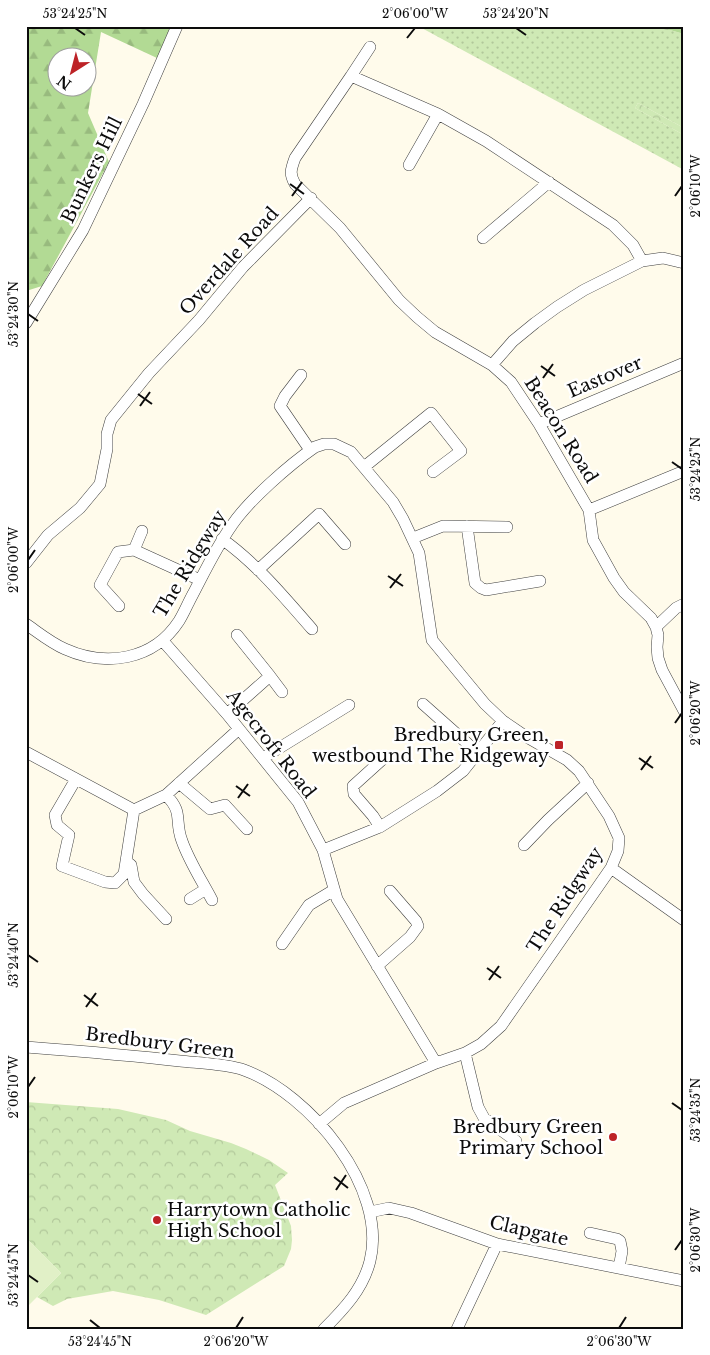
<svg xmlns="http://www.w3.org/2000/svg" width="710" height="1355" viewBox="0 0 710 1355" font-family="'Libre Baskerville',serif">
  <defs>
    <pattern id="grass-dots" width="8" height="8" patternUnits="userSpaceOnUse" patternTransform="scale(1.25)"><rect width="8" height="8" fill="#cfe9b5"/><path d="M2 2h.1M6 6h.1" fill="none" stroke="#b1c79a" stroke-width="1.8" stroke-linecap="round"/></pattern>
    <pattern id="forest-firs" width="22" height="20" patternUnits="userSpaceOnUse" patternTransform="scale(1.25)"><rect width="22" height="20" fill="#b2da94"/><path d="M5 1l3.5 6h-7zM16 11l3.5 6h-7z" fill="#98ba7e"/></pattern>
    <pattern id="park-crowns" width="20" height="18" patternUnits="userSpaceOnUse" patternTransform="scale(1.25)"><rect width="20" height="18" fill="#cfe9b5"/><path d="M2 6a3 3 0 1 1 6 0M12 15a3 3 0 1 1 6 0" fill="none" stroke="#b1c79a"/></pattern>
  </defs>
  <rect width="100%" height="100%" fill="#fffbeb"/>
  <path fill="url(#grass-dots)" d="M418 26H632L670 30 684 34V128L638 103 635 108 684 135V170Z"/>
  <path fill="url(#forest-firs)" fill-rule="evenodd" d="M26 26H171L157 58 101 32 88 113 109 162 42 286 26 291ZM58 58H88V88H58Z
    M632 26H684V34L670 30Z"/>
  <path fill="url(#park-crowns)" d="M638 103 684 128V135L635 108Z
    M26 1102 118 1109 166 1120 190 1131 231 1143 246 1149 269 1160 288 1173 275 1185 291 1226 292 1240 291 1249 284 1266 206 1315 159 1300 113 1291 67 1299 53 1306 37 1297 61 1273 26 1238Z"/>
  <path fill="#e1f0c7" d="M26 1238 61 1273 26 1308Z"/>
  <g fill="none" stroke-linecap="round" stroke-linejoin="round">
    <g stroke="#3f3f3f" stroke-width="12">
      <path id="minor" d="M351 76 370 47
        M409 165 438 114
        M483 238 549 182
        M642 261 633 245 613 225 486 141 438 114 351 76 295 158C291 169 289 174 295 184L340 228 399 300 417 317 435 332 492 365 511 382 539 424 589 510 593 540 614 578 624 592 651 618 656 627 658 635 657 647 658 658 662 670 684 711
        M26 323 83 230 143 104 177 26
        M492 365 513 341 535 323 557 307 584 290 642 261 663 258 684 263
        M301 375 285 396 280 406 310 450
        M539 424 684 363
        M364 467 431 413 461 451 433 472
        M589 510 684 471
        M467 526 475 583 481 588 486 590 540 581
        M142 531 134 550 200 580
        M413 538 443 526 507 527
        M222 539C257 564 284 597 312 629
        M26 563 48 535 80 508 100 484 107 449V434L111 420 149 373 199 320 243 267 311 198
        M258 570 319 514 345 544
        M119 606 100 585 118 552 134 550
        M26 624C39 633 51 643 65 649 105 667 153 661 179 621 184 613 188 603 193 594 205 571 217 546 232 525 249 500 289 465 315 447L324 444H334L351 452 393 502 403 519 419 553 432 640 485 704 503 721 525 736 567 760 579 771 609 816 619 838 618 851 611 868 501 1026 481 1044 465 1053 436 1063 344 1103 319 1124
        M656 627 676 608 684 604
        M163 641 227 714 298 802 323 850 337 899 436 1063
        M270 676 282 692
        M423 704 477 752
        M227 714 270 676 237 635
        M26 752 134 810 166 795 239 729
        M263 758 349 705
        M76 779 55 815 57 825 69 835 62 866 105 882 115 883 124 874 134 810
        M179 783 210 809 225 805 247 829
        M166 795C184 813 174 820 182 841 189 861 202 881 212 900
        M380 827 373 816 354 794 353 786 384 758
        M524 845 548 820 588 783
        M323 850 380 827 437 791 463 771 503 721
        M126 861 131 865 134 882 143 894 166 919
        M611 868 684 920
        M190 899 206 889
        M282 944 309 905 334 890
        M377 966 410 937 418 926 416 921 390 891
        M26 1047C78 1051 129 1055 180 1061 199 1063 227 1064 244 1070 310 1094 388 1188 370 1261 363 1289 344 1309 324 1329
        M465 1053 478 1107 484 1118 516 1141
        M370 1212 389 1208 411 1213 497 1244 684 1281
        M590 1233 617 1239 620 1241 622 1251 619 1268
        M457 1329 497 1244"/>
    </g>
    <use href="#minor" stroke="#fff" stroke-width="11"/>
  </g>
  <path fill="none" stroke="#0c0c0c" stroke-width="2" d="M75 28 85 35M516 28 526 35M407 38 415 28M290 184 304 194M292 196 302 182M675 196 682 186M28 314 38 321M541 366 555 376M543 378 553 364M138 394 152 404M140 406 150 392M672 462 682 469M28 560 35 550M388 576 403 586M390 588 401 574M675 723 682 713M639 758 653 768M641 770 651 756M236 786 250 796M238 798 248 784M28 955 38 962M487 968 501 978M489 980 499 966M84 995 98 1006M86 1007 96 993M28 1087 35 1077M672 1103 682 1110M334 1177 348 1188M336 1190 346 1175M675 1250 682 1240M28 1275 38 1282M90 1320 100 1328M236 1328 243 1317M619 1328 626 1317"/>
  <g fill="#bd2327" stroke="#fff" stroke-width="2">
    <rect x="554" y="740" width="10" height="10" rx="2.5"/>
    <circle cx="613" cy="1137" r="5"/>
    <circle cx="157" cy="1220" r="5"/>
  </g>
  <g text-anchor="middle" stroke-width="5" stroke-linejoin="round" paint-order="stroke">
    <g font-size="18" fill="#0c0c0c" stroke="#fff">
      <text transform="translate(92 170) rotate(-64)" y="6">Bunkers Hill</text>
      <text transform="translate(229 261) rotate(-48)" y="6">Overdale Road</text>
      <text transform="translate(605 377) rotate(-23)" y="6">Eastover</text>
      <text transform="translate(561 430) rotate(58)" y="6">Beacon Road</text>
      <text transform="translate(190 564) rotate(-59)" y="6">The Ridgway</text>
      <text transform="translate(271 744) rotate(52)" y="6">Agecroft Road</text>
      <text transform="translate(565 900) rotate(-57)" y="6">The Ridgway</text>
      <text transform="translate(160 1043) rotate(7)" y="6">Bredbury Green</text>
      <text transform="translate(529 1231) rotate(13)" y="6">Clapgate</text>
    </g>
    <g font-size="18" fill="#0c0c0c" stroke="#fff" text-anchor="end">
      <text x="549" y="741">Bredbury Green,<tspan x="549" dy="21">westbound The Ridgeway</tspan></text>
      <text x="603" y="1133">Bredbury Green<tspan x="603" dy="21">Primary School</tspan></text>
      <text x="167" y="1216" text-anchor="start">Harrytown Catholic<tspan x="167" dy="21">High School</tspan></text>
    </g>
  </g>
  <rect width="710" height="1355" fill="none" stroke="#ffffff" stroke-width="55"/>
  <g transform="translate(72 72) rotate(216)"><circle r="24" fill="#ffffff" stroke="#9e9e9e"/>
  <path d="M0-4L9 19L0 12L-9 19Z" fill="#bd2327"/>
  <text y="-8" font-size="14" font-weight="bold" text-anchor="middle" fill="#0c0c0c">N</text>
  </g>
  <rect x="28" y="28" width="654" height="1300" fill="none" stroke="#0c0c0c" stroke-width="2"/>
  <g font-size="12" text-anchor="middle" fill="#0c0c0c">
    <text x="75" y="18">53°24'25"N</text>
    <text x="415" y="18">2°06'00"W</text>
    <text x="516" y="18">53°24'20"N</text>
    <text transform="translate(696 186) rotate(-90)" y="4">2°06'10"W</text>
    <text transform="translate(14 314) rotate(-90)" y="4">53°24'30"N</text>
    <text transform="translate(696 469) rotate(-90)" y="4">53°24'25"N</text>
    <text transform="translate(14 560) rotate(-90)" y="4">2°06'00"W</text>
    <text transform="translate(696 713) rotate(-90)" y="4">2°06'20"W</text>
    <text transform="translate(14 955) rotate(-90)" y="4">53°24'40"N</text>
    <text transform="translate(14 1087) rotate(-90)" y="4">2°06'10"W</text>
    <text transform="translate(696 1110) rotate(-90)" y="4">53°24'35"N</text>
    <text transform="translate(696 1240) rotate(-90)" y="4">2°06'30"W</text>
    <text transform="translate(14 1275) rotate(-90)" y="4">53°24'45"N</text>
    <text x="100" y="1346">53°24'45"N</text>
    <text x="236" y="1346">2°06'20"W</text>
    <text x="619" y="1346">2°06'30"W</text>
  </g>
</svg>
